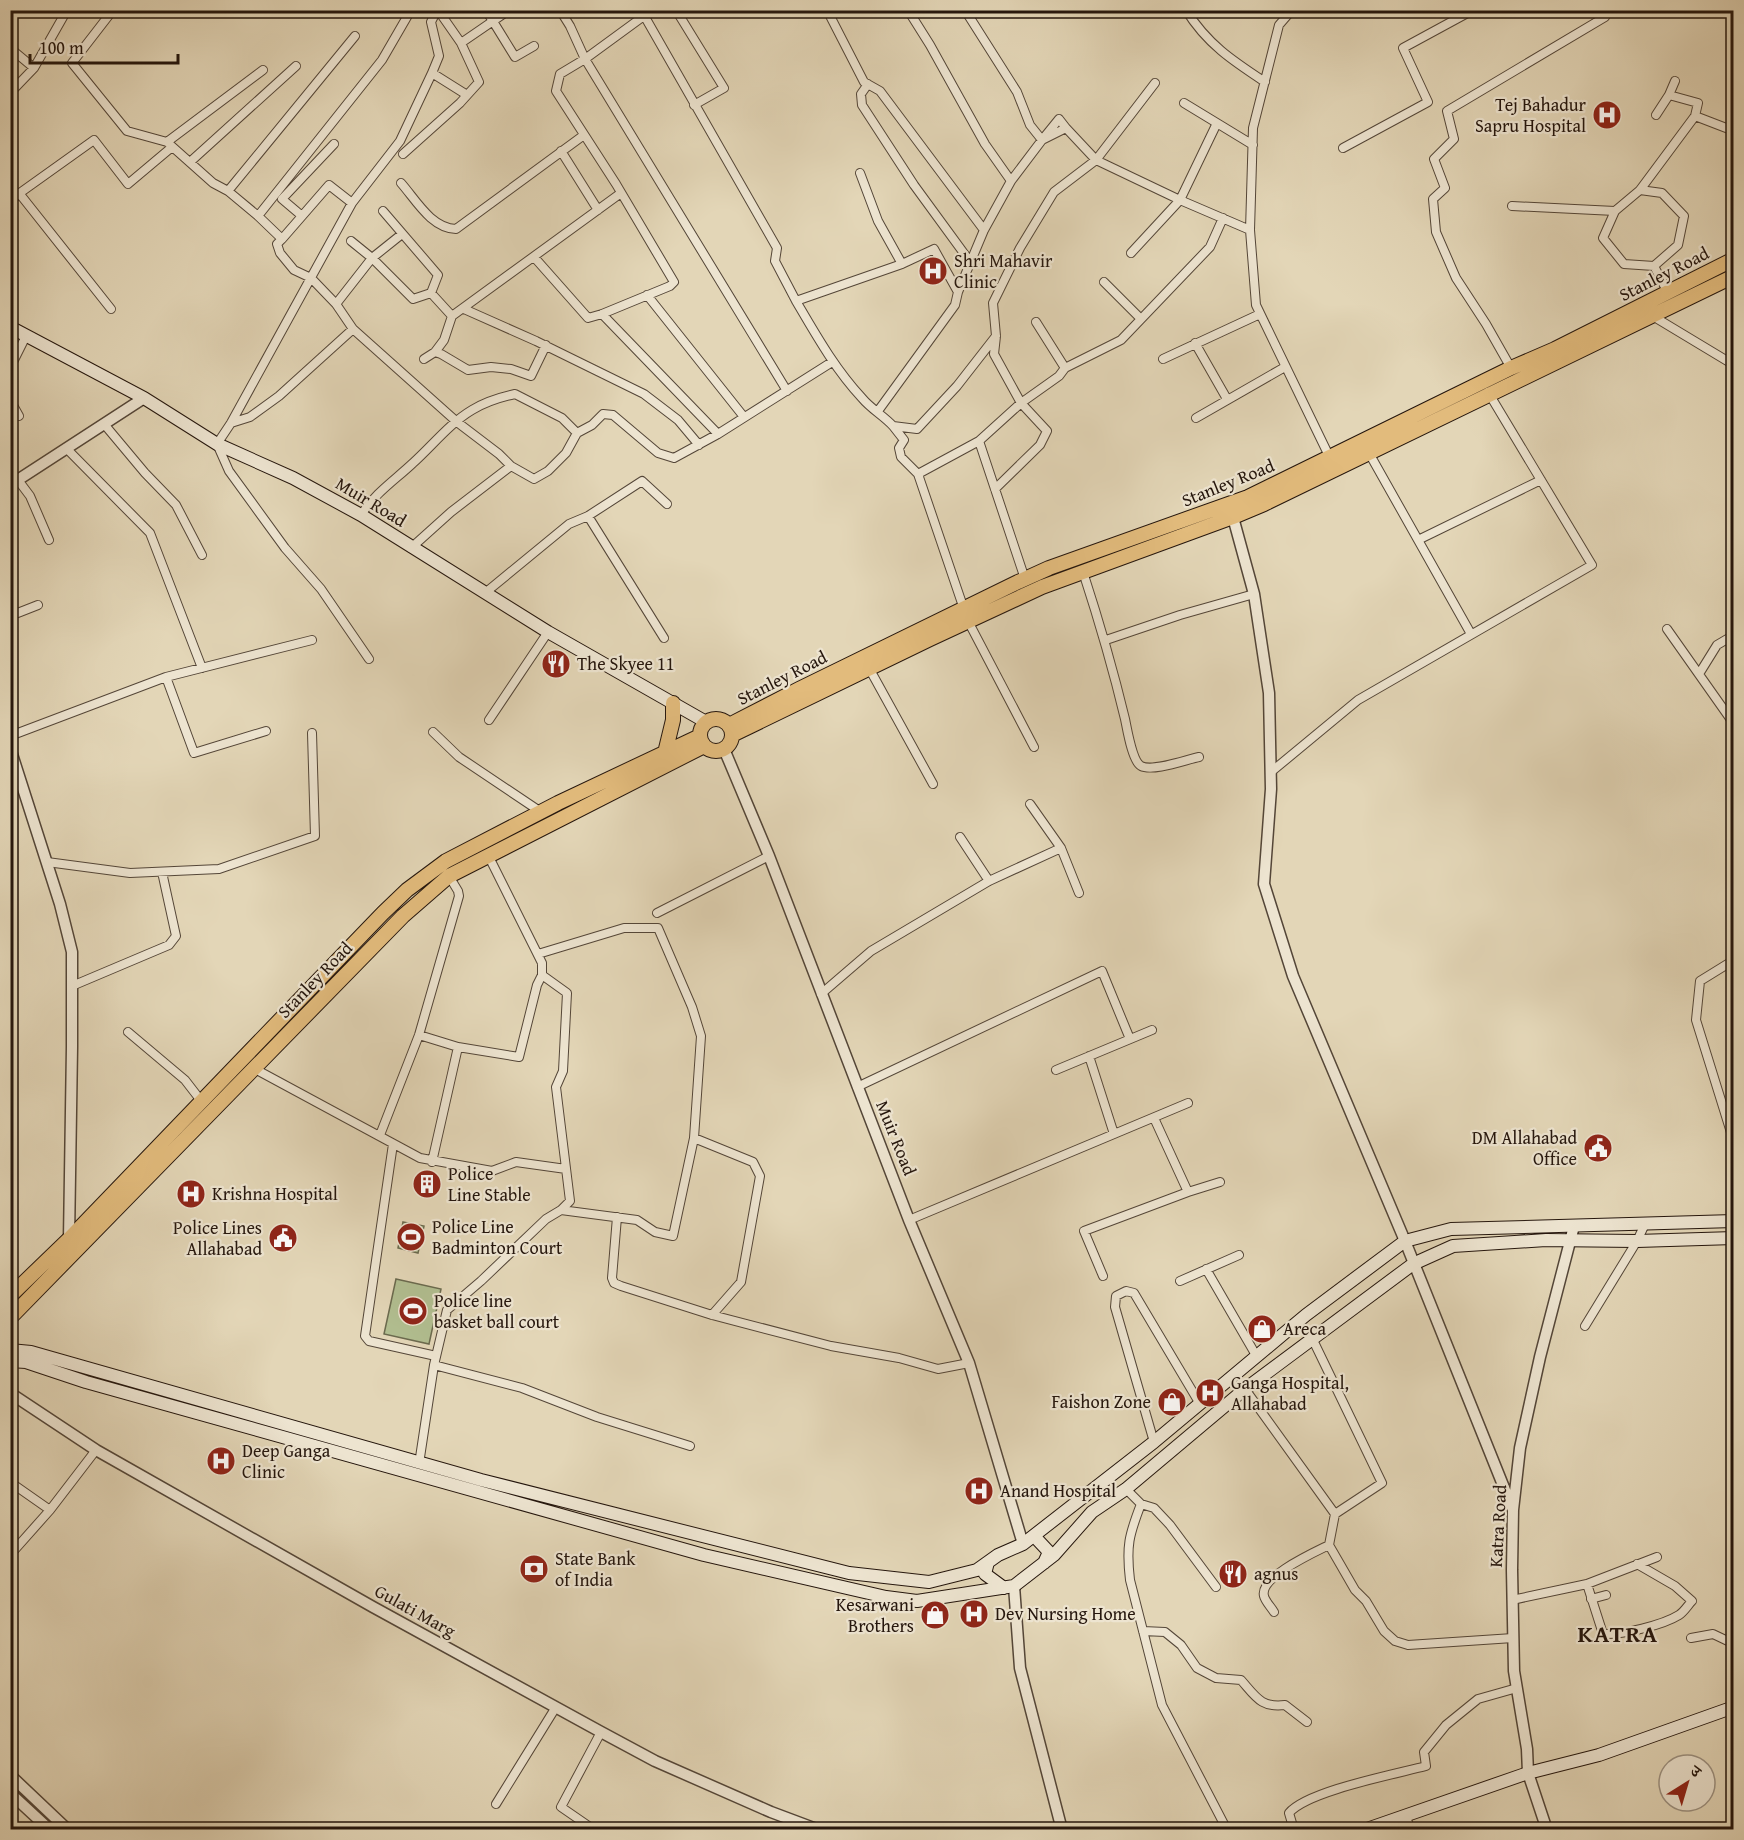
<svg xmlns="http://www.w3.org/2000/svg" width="1744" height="1840" viewBox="0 0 1744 1840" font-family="'Gentium Book Plus','Noto Serif Devanagari',serif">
  <rect width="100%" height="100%" fill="#e3d6b7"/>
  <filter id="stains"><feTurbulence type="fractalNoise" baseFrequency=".00333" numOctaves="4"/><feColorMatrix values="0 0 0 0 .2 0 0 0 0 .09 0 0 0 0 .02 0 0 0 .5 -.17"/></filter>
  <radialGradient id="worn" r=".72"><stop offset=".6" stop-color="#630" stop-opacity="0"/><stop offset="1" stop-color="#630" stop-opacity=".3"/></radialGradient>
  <path fill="#b1be90" stroke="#6b6a4e" stroke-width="1.5" d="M403 1222 424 1226 418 1253 398 1248Z
    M396 1279 441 1289 429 1344 384 1334Z"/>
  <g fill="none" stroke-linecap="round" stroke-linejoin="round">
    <g stroke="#544638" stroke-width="10">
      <path id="minor" d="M113 10 72 63 127 131 167 142
        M486 10 515 57 534 46
        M560 10 570 26 585 59 787 391
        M641 10 777 248 775 261 796 301
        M676 10 724 88 694 105
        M827 10 864 82 880 91 984 230
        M908 10 930 45 985 144 1011 181
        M965 10 1017 92 1030 125 1042 140 1059 119 1066 128 1042 140 1011 181 984 230 958 292 934 249 902 264 796 301C816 335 835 369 862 398 871 409 884 416 893 426L917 429 957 386 996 336
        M1186 10C1207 44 1233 61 1265 82
        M1292 10 1279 25 1253 128 1250 230 1256 305 1330 458
        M461 43 509 10
        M10 48 34 68
        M432 73 439 56 431 22 437 10
        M1675 81 1669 95 1698 103 1695 116
        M1155 83 1096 160 1180 200 1250 230
        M868 84 861 94 862 105 914 185 971 263
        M10 93 34 68 67 10
        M1184 103 1253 145
        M1656 115 1669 95
        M1343 148 1428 102 1403 48 1473 10
        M561 151 598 210
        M403 154 460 103 479 82 461 43 438 10
        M190 162 296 66
        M860 173 878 221 902 264
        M401 183C416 200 431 228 456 229L584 135
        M1640 190 1662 193 1684 216 1678 245 1654 266 1624 264 1603 238 1615 211 1640 190 1695 116 1734 131
        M228 191 355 36
        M19 193 111 309
        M10 200 94 140 128 184 172 147
        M1512 206 1615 211
        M258 216 382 60 411 10
        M302 216 282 199 334 144
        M282 239 329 185 352 203
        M351 241 372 258 402 234
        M1131 253 1180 200 1217 123
        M534 257 588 318 602 314 670 286 674 282 616 184 556 91 560 74 585 59 652 10
        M1654 266 1668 293
        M1104 282 1141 319
        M431 293 452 316 621 193
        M647 295 744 417
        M336 304 372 258 413 299 431 293 438 275 383 211
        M464 309 536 341 644 394 678 420 699 445
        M602 314 718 434
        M1651 315 1734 365
        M1036 322 1065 368
        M353 329 457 422 499 454 511 466 451 512 411 548
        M1195 343 1227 399
        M435 352 444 340 452 316
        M424 359 435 352 441 354 468 370 491 367 511 369 531 376 546 345
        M1163 359 1260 314
        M10 368 26 336
        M1511 368 1486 324 1456 278 1436 232 1433 199 1445 188 1434 159 1454 139 1447 111 1605 17
        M10 400 19 416
        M878 411 955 305 958 292
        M1196 418 1285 367
        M231 423 250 417 279 396 353 329 336 304 311 278 294 270 280 253 277 244 282 239 258 216 228 191 213 183 167 142 263 70
        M104 424 145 473 176 505 202 555
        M893 426 904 440 899 448 901 457 918 474 979 441
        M66 448 150 533 202 668
        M1369 453 1471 634
        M511 466 534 479 548 471 566 453 577 433 592 425 603 414 613 415 658 453 674 458 718 434 832 362
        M918 474 968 621 1034 747
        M18 480 30 496 49 540
        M995 489 1040 445 1047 431 1021 403 994 354 996 336 993 303 1020 248 1054 192 1096 160 1066 128
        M361 515C375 493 395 480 413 463 432 446 450 423 472 410 485 402 501 397 515 394L562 418 577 433
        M588 516 664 638
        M1418 540 1541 480
        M1083 572C1099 621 1113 669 1125 719 1127 728 1132 761 1141 766 1153 772 1185 760 1199 757
        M1025 579 979 441 1021 403 1059 376 1065 368 1121 340 1210 247 1223 218
        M485 593 569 524 588 516 642 481 667 504
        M10 616 38 605
        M1667 629 1734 724
        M1106 640 1180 615 1254 594
        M369 659 321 589 285 548 229 471 217 444 231 423 352 203 400 141 432 73 467 95
        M869 668 933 784
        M1699 674 1717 645 1734 635
        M166 677 194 753 266 731
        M489 720 548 632
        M433 732 459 757 541 812
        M10 736 166 677 312 640
        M1271 772 1358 700 1592 565 1488 392
        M1030 804 1061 848 1079 893
        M960 837 989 881
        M47 862 130 873 219 869 315 836 312 733
        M657 913 769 856
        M538 954 624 928H658L692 1007 701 1036 694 1138 673 1236 655 1232 637 1220 561 1210
        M1734 960 1700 981 1696 1020 1734 1142
        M72 986 169 945 176 936 162 872
        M821 994 871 951 989 881 1061 848
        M128 1032 185 1080 202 1102
        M419 1035 458 1047 519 1057 537 985 542 975V963L488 855
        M1089 1056 1114 1134
        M255 1069 420 1158 492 1171 516 1162 566 1169
        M1056 1070 1152 1030
        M857 1087 1102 971 1130 1039
        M380 1135 419 1035 459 896 458 891 449 876
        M694 1138 753 1162 760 1176 741 1282 712 1315
        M393 1144 365 1336 369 1341 436 1356
        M432 1162 458 1047
        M1188 1192 1220 1182
        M617 1217 612 1278 614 1283 621 1286 712 1315 831 1346 899 1358 938 1369 969 1363
        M909 1220 1188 1103
        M1206 1269 1257 1357
        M1103 1276 1084 1231 1188 1192 1154 1118
        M1180 1281 1239 1255
        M1585 1326 1637 1241 1645 1224
        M434 1365 522 1388 597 1417 690 1446
        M1245 1389 1335 1514 1382 1483 1312 1338
        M1154 1442 1115 1307 1116 1296 1126 1291 1134 1293 1200 1404
        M419 1464 434 1365 447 1310 481 1281 546 1219 561 1210 570 1201 556 1087 563 1071 567 993 542 975
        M10 1482 50 1510
        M1126 1489 1141 1504 1154 1508 1170 1525 1216 1587
        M1141 1504C1129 1535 1126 1546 1130 1580L1162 1705 1225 1826
        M1335 1514 1329 1545 1355 1590 1366 1601 1384 1631 1395 1641 1408 1645 1513 1638
        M10 1555 50 1510 96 1450
        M1587 1584 1603 1634C1622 1635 1663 1625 1679 1615 1684 1612 1688 1605 1692 1601L1675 1586 1637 1564
        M1591 1599 1606 1595
        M1512 1600 1587 1584 1657 1557
        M1274 1612C1271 1607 1265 1601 1264 1596 1259 1577 1315 1552 1329 1545
        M1143 1631 1165 1632 1181 1645 1197 1668 1216 1678 1241 1680C1256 1697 1261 1708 1285 1705L1307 1722
        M1691 1638 1713 1634 1734 1644
        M496 1804 556 1707
        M1405 1815 1411 1830
        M587 1830 590 1827 561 1807 601 1732
        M1294 1830 1289 1813C1307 1791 1396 1774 1426 1766L1424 1752 1446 1725 1478 1699 1517 1688"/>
    </g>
    <g stroke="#544638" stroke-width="13">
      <path id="tertiary" d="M10 485 144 398
        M1231 510 1254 594 1269 693 1271 789 1264 884 1293 976 1405 1241 1513 1510
        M10 748 60 904 72 952V1047L69 1239
        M724 749 769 856 909 1220 969 1363 1023 1544
        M10 1393 96 1450 373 1607 601 1732 655 1761 771 1812 819 1830
        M1014 1586 1020 1668 1062 1830
        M10 1775 68 1830
        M10 1793 50 1830
        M1547 1830 1528 1773 1527 1749 1514 1671 1512 1570 1513 1510 1520 1448 1540 1357 1574 1226"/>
    </g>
    <g stroke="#25160d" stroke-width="14">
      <path id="secondary" d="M10 327 144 398 217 444 293 478 361 515 548 632 706 722
        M10 1350 31 1352 52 1358 481 1480 849 1573 929 1582 977 1570 998 1555 1023 1544 1154 1442 1306 1315 1405 1241 1451 1229 1734 1221
        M10 1361 26 1362 86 1382 704 1555 886 1597 917 1601 1014 1586 1054 1555 1092 1512 1126 1489 1245 1389 1413 1264 1453 1246 1546 1240 1637 1241 1734 1238
        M1034 1536 1049 1552 1044 1563
        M988 1562 985 1574 1004 1588
        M1364 1830 1528 1773 1599 1755 1734 1707"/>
    </g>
    <g stroke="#25160d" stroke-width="16">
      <path id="primary" d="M700 735a16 16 0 1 1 32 0a16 16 0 1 1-32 0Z
        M729 725 799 689 1018 582 1049 568 1248 497 1511 368 1555 349 1734 259
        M732 735 930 639 1042 587 1233 517 1264 504 1734 276
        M665 753 673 720V703
        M10 1296 69 1239 383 913 407 890 446 861 558 803 700 736
        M10 1318 403 916 449 876 704 746"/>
    </g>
    <use href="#minor" stroke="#ede4d0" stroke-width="8"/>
    <use href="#tertiary" stroke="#ede4d0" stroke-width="10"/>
    <use href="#secondary" stroke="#ede4d0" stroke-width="12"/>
    <use href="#primary" stroke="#e2bb7c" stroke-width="14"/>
  </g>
  <defs>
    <g id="hospital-disc" transform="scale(1.5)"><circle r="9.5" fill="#8f2418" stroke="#ede4d0"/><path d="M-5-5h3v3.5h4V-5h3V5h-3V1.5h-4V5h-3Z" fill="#fff"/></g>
    <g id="restaurant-disc" transform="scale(1.5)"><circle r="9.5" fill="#8f2418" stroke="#ede4d0"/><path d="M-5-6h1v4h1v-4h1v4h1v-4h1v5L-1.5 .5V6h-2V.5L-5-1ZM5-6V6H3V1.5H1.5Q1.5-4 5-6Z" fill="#fff"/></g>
    <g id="civic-disc" transform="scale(1.5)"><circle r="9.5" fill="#8f2418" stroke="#ede4d0"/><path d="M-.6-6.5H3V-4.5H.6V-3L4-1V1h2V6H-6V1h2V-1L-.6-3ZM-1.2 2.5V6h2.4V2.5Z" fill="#fff"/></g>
    <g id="building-disc" transform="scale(1.5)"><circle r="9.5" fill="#8f2418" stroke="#ede4d0"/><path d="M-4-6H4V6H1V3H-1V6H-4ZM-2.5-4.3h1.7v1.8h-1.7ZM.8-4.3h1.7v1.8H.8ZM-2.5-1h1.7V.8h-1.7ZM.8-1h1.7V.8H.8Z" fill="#fff"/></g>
    <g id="stadium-disc" transform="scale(1.5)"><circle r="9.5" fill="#8f2418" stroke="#ede4d0"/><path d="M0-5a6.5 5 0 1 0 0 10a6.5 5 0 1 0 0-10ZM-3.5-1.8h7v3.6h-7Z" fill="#fff"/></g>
    <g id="shop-disc" transform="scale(1.5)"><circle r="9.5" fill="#8f2418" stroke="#ede4d0"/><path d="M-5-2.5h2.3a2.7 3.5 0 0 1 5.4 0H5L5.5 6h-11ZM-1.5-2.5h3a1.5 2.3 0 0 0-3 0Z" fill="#fff"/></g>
    <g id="bank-disc" transform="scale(1.5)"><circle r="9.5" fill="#8f2418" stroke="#ede4d0"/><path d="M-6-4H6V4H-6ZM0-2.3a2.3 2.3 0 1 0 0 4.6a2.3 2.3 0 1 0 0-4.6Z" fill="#fff"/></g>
  </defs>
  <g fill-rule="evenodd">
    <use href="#hospital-disc" x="1607" y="115"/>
    <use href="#hospital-disc" x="933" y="271"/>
    <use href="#restaurant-disc" x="556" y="664"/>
    <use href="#civic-disc" x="1598" y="1148"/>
    <use href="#building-disc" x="427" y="1184"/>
    <use href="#hospital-disc" x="191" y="1194"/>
    <use href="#stadium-disc" x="411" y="1237"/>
    <use href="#civic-disc" x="283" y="1238"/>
    <use href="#stadium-disc" x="413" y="1311"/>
    <use href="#shop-disc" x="1262" y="1329"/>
    <use href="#hospital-disc" x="1210" y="1393"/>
    <use href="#shop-disc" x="1172" y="1402"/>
    <use href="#hospital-disc" x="221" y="1461"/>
    <use href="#hospital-disc" x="979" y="1491"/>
    <use href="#bank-disc" x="534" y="1569"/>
    <use href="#restaurant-disc" x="1233" y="1574"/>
    <use href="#hospital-disc" x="974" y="1614"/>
    <use href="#shop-disc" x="935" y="1615"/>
  </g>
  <g text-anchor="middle" stroke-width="4.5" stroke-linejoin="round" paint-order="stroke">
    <g font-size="18" fill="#25160d" stroke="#ede4d0" text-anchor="start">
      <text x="1586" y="111" text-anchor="end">Tej Bahadur<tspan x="1586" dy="21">Sapru Hospital</tspan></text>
      <text x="954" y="267">Shri Mahavir<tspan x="954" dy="21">Clinic</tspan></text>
      <text x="577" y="670">The Skyee 11</text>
      <text x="1577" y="1144" text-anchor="end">DM Allahabad<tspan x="1577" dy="21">Office</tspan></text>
      <text x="448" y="1180">Police<tspan x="448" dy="21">Line Stable</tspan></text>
      <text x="212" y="1200">Krishna Hospital</text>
      <text x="432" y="1233">Police Line<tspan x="432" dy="21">Badminton Court</tspan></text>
      <text x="262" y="1234" text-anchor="end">Police Lines<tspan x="262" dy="21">Allahabad</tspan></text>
      <text x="434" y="1307">Police line<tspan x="434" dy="21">basket ball court</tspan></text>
      <text x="1283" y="1335">Areca</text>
      <text x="1231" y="1389">Ganga Hospital,<tspan x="1231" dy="21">Allahabad</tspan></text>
      <text x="1151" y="1408" text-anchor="end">Faishon Zone</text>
      <text x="242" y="1457">Deep Ganga<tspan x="242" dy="21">Clinic</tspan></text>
      <text x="1000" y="1497">Anand Hospital</text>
      <text x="555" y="1565">State Bank<tspan x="555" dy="21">of India</tspan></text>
      <text x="1254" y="1580">agnus</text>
      <text x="914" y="1611" text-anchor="end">Kesarwani<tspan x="914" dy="21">Brothers</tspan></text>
      <text x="995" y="1620">Dev Nursing Home</text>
    </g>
    <g font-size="18" fill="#25160d" stroke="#ede4d0">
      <text transform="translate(1664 274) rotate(-27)" y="6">Stanley Road</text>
      <text transform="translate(1228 483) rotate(-22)" y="6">Stanley Road</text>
      <text transform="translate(371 502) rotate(31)" y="6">Muir Road</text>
      <text transform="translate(782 678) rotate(-27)" y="6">Stanley Road</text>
      <text transform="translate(315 980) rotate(-46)" y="6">Stanley Road</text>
      <text transform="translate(896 1138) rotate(68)" y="6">Muir Road</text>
      <text transform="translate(1498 1526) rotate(-87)" y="6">Katra Road</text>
      <text transform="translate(415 1611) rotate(29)" y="6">Gulati Marg</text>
    </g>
    <g font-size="24" font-weight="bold" letter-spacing="1.5" fill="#25160d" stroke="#ede4d0">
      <text x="1618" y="1642">KATRA</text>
    </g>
  </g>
  <rect width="1744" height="1840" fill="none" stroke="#e3d6b7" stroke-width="36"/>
  <rect x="12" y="12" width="1720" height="1816" fill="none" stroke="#25160d" stroke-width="3"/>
  <rect x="18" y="18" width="1708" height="1804" fill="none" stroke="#25160d" stroke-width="1.5"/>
  <g transform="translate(1687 1783) rotate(37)"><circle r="28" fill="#ede4d0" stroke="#9d9282" stroke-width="1.5"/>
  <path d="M0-4.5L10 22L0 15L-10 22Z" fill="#8f2418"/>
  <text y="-9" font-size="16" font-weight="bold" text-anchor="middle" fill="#25160d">उ</text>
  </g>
  <path d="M30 54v9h148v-9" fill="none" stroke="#25160d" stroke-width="3"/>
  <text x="39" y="54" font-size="18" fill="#25160d" stroke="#ede4d0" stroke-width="4.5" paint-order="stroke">100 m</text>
  <rect width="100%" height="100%" filter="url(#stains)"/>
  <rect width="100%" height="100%" fill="url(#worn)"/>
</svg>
